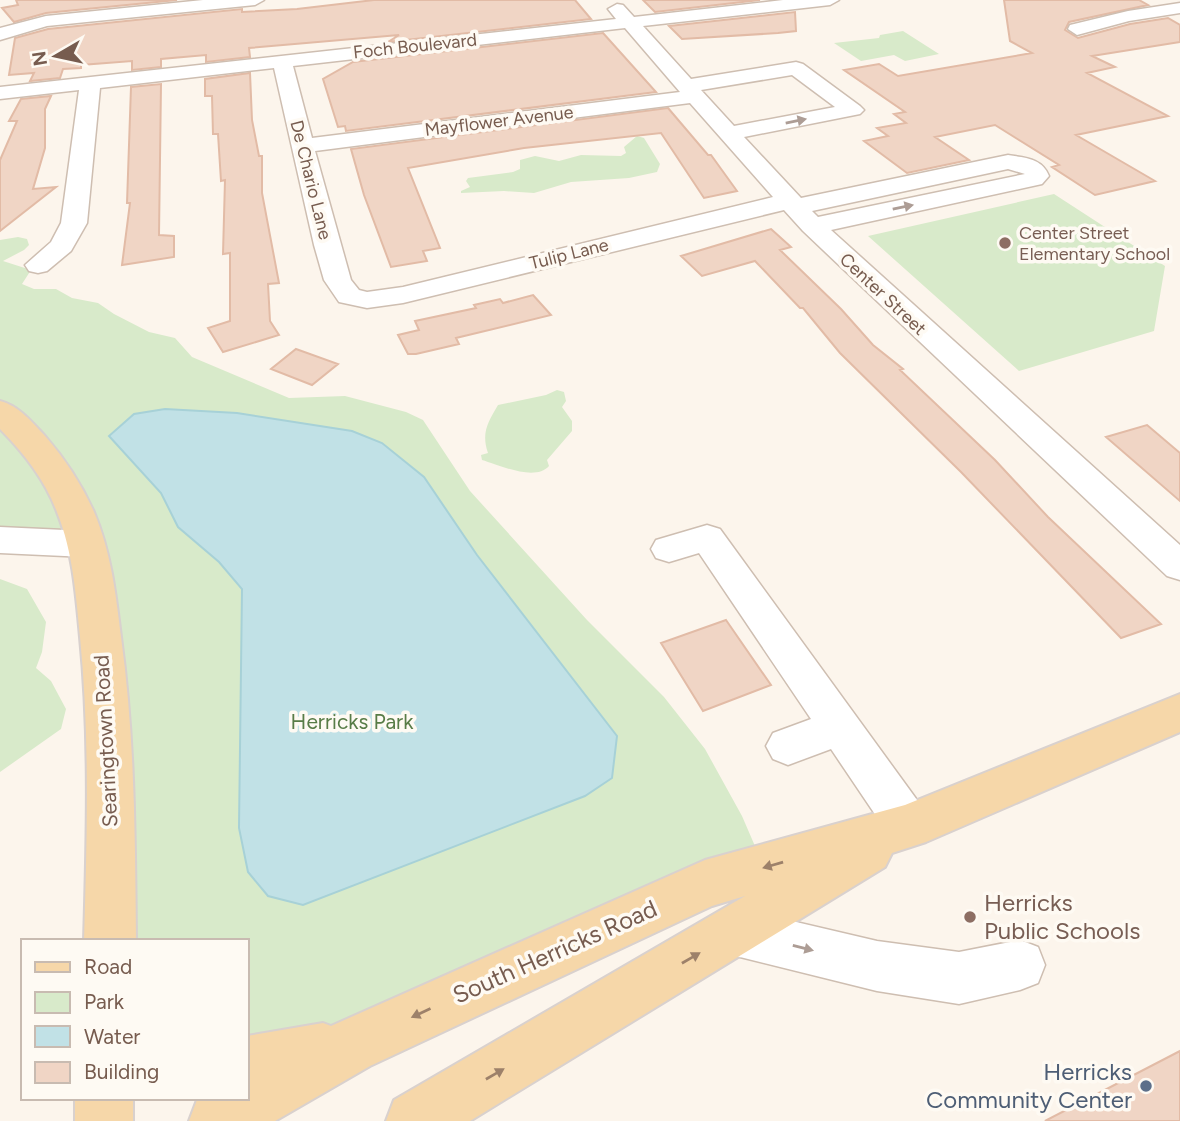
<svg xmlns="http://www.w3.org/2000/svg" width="1180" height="1121" viewBox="0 0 1180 1121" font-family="Figtree,sans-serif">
  <rect width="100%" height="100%" fill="#fcf5ec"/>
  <path fill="#d8eaca" d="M903 31 939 54 905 61 894 55 861 61 834 43 879 38 880 35Z
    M637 136 644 138 660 164 657 172 629 178 571 182 534 193 504 191 461 193V191L470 187 466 181 468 178 513 172 520 169V160L535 156 559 161 581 155 621 156 626 153 624 147Z
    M1054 194 1165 266 1154 331 1019 371 868 236Z
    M18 237 27 239 29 245 24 250 3 261 31 270 22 284 34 289H56L72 298 98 303 114 314 149 332 175 338 192 357 289 398 345 396 406 412 423 420 470 491 587 620 664 697 705 749 742 816 764 867 350 1046 247 1064V941H109L86 544 0 540V240Z
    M557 390 564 392 566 401 562 407 572 421V431L547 460 549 466C535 482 499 465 482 460L481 455 488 453C481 433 488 422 498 405L546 395Z
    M0 579 27 589 46 622 42 652 36 668 51 681 66 709 61 729 0 772Z"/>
  <path fill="#c1e1e6" stroke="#a7d1d7" stroke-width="2" d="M165 409 237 413 352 431 382 443 424 477 477 555 617 736 612 778 585 796 303 905 268 896 248 872 239 828 242 589 219 562 178 527 161 493 109 436 134 414Z"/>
  <path fill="#f0d5c5" stroke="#e2bba6" stroke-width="2" d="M16 0H177L46 13 14 22 2 8 18 5Z
    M374 0H575L591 19 388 42 399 35 249 48 250 57 206 62V55L161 59V67L132 70V61L81 65V68L63 69 60 78 30 81 34 73 9 75 15 38 48 29 242 9V12L297 9Z
    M643 0H760L655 12Z
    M1004 0H1139L1148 5 1069 22 1065 30 1078 38 1130 24 1168 18 1180 25V42L1092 56 1115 67 1087 73 1168 116 1076 135 1155 181 1095 195 1052 167 1059 165 995 125 935 137 969 160 907 173 864 141 888 136 877 128 906 123 894 114 905 112 844 70 879 64 898 76 1032 53 1010 41Z
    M795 12 796 31 778 33 682 39 669 26Z
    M603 33 656 92 346 131 345 126 338 127 323 79 353 62Z
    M250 73 252 120 259 156H262V193L279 283 268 284 270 321 279 335 223 352 208 328 230 321V253L223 254 225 180 221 181 218 134H213L212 96H205V79Z
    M161 84 159 235 174 236V257L122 265 130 203H127L131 87Z
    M51 96 45 109V148L33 189 56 187 0 231V160L17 121H9L21 99Z
    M668 108 708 155H711L737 191 704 198 661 133 524 148 408 168 440 248 423 251 427 261 391 267 364 195 351 149Z
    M771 229 791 247 780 250 841 309 873 345 903 369 900 370 995 460 1048 517 1161 624 1121 638 961 472 840 353 803 308H800L755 261 702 276 681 256Z
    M533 295 551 315 456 338 459 344 416 354H408L398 335 419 330 415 321 476 308 474 305 500 299 503 303Z
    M296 349 338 364 312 385 271 369Z
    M1147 425 1180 453V501L1106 437Z
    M726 620 771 685 703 711 661 643Z
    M1180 1051V1121H1045Z"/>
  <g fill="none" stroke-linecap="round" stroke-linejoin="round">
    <g stroke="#cebeb1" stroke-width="3">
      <path id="minor" d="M203 0H264L255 5 47 26 0 40V28L46 16Z
        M783 0H839L830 5 643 26 691 79 796 62 803 64 860 106 864 110 860 114 744 137 801 198 1008 155C1025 158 1042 158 1049 176L1042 184 831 230 1180 545V580L1167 576 803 231 784 210 403 303 367 308 339 302 324 280 314 245 274 68 100 88 87 223 71 251 47 271 38 273 29 271 25 265 51 242 61 223 79 90 0 99V87L616 19 608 9 617 4 623 5 634 17ZM625 28 680 92 312 138 293 66ZM792 75 835 107 734 126 701 90ZM690 103 773 197 403 287 367 292 359 290 351 280 315 151ZM1008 169 1025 174 818 217 812 211Z
        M1180 3V13L1129 21 1077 35 1068 29 1070 25 1128 11Z
        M707 525 720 529 925 811 932 826 925 841 909 847 893 841 831 749 788 765 773 759 766 746 773 733 811 719 699 553 669 562 656 558 651 549 656 540Z
        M0 527 86 531 99 535 104 544 99 553 86 557 0 553Z
        M736 908 877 941 959 952 1020 940 1038 947 1045 965 1038 983 1020 990 959 1004 877 991 736 956 718 949 711 932 718 915Z"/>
    </g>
    <g stroke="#d9d1ce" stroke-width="4">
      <path id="major" d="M0 401C19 406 32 422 45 436 65 459 82 485 94 512 111 552 116 595 121 637 135 738 135 839 136 941H84C87 840 90 738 80 637 76 595 73 552 57 512 45 480 24 453 0 429Z
        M1180 694V732L926 842 892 853 885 867 470 1121H386L394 1100 745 896 712 906 370 1066 275 1121H189L197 1100 201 1098H247V1036L323 1023 331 1026 705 860 905 805Z
        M75 1098H133V1121H75Z"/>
    </g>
    <use href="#minor" fill="#fff" fill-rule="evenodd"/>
    <use href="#major" fill="#f6d7a9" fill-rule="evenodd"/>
  </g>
  <defs><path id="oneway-solid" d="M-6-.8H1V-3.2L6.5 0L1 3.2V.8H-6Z" transform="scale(1.75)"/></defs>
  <g fill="#ad9d95">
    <use href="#oneway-solid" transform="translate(796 121) rotate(-11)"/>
    <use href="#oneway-solid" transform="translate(903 207) rotate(-12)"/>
    <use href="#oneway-solid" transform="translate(803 948) rotate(14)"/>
  </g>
  <g fill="#9d816a">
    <use href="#oneway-solid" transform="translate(773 865) rotate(164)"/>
    <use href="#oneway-solid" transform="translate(691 958) rotate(-30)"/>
    <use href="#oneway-solid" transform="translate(421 1013) rotate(155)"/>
    <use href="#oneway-solid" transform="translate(495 1074) rotate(-30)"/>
  </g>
  <g fill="#8d6e63" stroke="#fefaf3" stroke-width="2.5">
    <circle cx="1005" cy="243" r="7"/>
    <circle cx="970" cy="917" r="7"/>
  </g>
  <circle fill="#5c6f8a" stroke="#fefaf3" stroke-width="2.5" cx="1146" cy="1086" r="7"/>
  <g text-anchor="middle" stroke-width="7" stroke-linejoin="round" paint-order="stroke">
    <g font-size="18" fill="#775c4f" stroke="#fefaf3">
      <text transform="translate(415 46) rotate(-6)" y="6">Foch Boulevard</text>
      <text transform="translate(499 121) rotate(-7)" y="6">Mayflower Avenue</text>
      <text transform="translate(311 180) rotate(76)" y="6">De Chario Lane</text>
      <text transform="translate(569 254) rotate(-14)" y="6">Tulip Lane</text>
      <text transform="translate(883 294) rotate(43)" y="6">Center Street</text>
    </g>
    <g font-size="18" fill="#785e54" stroke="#fefaf3" text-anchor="start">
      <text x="1019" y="239">Center Street<tspan x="1019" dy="21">Elementary School</tspan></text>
    </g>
    <g font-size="21" fill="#587c47" stroke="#fefaf3">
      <text x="352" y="729">Herricks Park</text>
    </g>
    <g font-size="21" fill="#775c4f" stroke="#fefaf3">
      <text transform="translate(106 741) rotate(-93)" y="7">Searingtown Road</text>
    </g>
    <g font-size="24" fill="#785e54" stroke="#fefaf3" text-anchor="start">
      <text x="984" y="911">Herricks<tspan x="984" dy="28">Public Schools</tspan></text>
    </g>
    <g font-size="24" fill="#775c4f" stroke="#fefaf3">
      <text transform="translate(555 952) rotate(-24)" y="8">South Herricks Road</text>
    </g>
    <g font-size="24" fill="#4e5e75" stroke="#fefaf3" text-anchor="end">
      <text x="1132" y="1080">Herricks<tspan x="1132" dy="28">Community Center</tspan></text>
    </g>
  </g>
  <rect x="21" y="939" width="228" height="161" fill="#fefaf3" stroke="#c8bbb1" stroke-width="2"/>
  <rect x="35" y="962" width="35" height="10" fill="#f6d7a9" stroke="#c8bbb1" stroke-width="2"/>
  <text x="84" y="974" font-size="21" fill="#775c4f">Road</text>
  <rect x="35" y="992" width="35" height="21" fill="#d8eaca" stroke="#c8bbb1" stroke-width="2"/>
  <text x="84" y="1009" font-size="21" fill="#775c4f">Park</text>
  <rect x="35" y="1026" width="35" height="21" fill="#c1e1e6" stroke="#c8bbb1" stroke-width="2"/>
  <text x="84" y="1044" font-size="21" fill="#775c4f">Water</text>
  <rect x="35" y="1062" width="35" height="21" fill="#f0d5c5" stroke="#c8bbb1" stroke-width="2"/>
  <text x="84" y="1079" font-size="21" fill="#775c4f">Building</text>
  <g transform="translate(56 56) rotate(261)" stroke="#fefaf3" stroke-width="5" paint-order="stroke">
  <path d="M0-5L12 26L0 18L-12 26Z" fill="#775c4f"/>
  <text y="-10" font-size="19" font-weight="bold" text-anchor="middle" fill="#775c4f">N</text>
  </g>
</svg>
